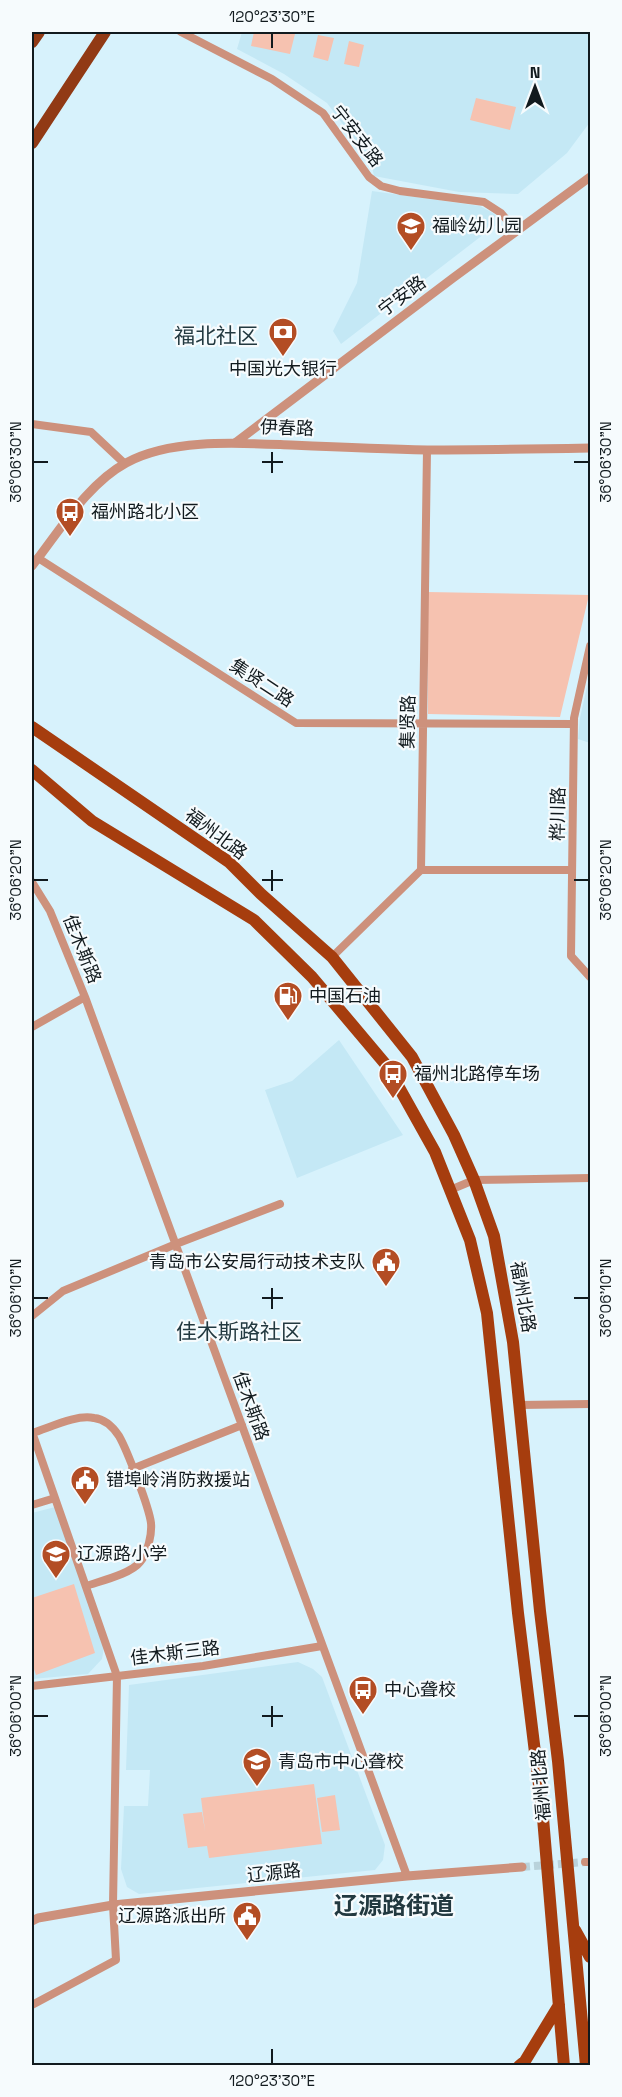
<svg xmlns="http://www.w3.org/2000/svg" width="622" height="2097" viewBox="0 0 622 2097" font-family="'Space Grotesk','Noto Sans SC',sans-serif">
  <rect width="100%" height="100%" fill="#d7f2fc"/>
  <path fill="#c4e8f5" d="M242 32H590V122L567 153 518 194 459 192 374 176 371 162 327 103 284 74 237 49Z
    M372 191 480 206 493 213 501 221 341 344 333 331 357 283Z
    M590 673V743L578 739 580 718Z
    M339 1040 403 1135 297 1178 265 1090 292 1081Z
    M55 1507 104 1647 102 1659 88 1674 32 1679V1513Z
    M298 1662 313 1669 322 1677 385 1845 383 1860 375 1870 139 1894 127 1887 121 1869 124 1806H148L150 1770H126L129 1685Z"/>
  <path fill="#f6c2b0" d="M254 32H285L295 34 290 54 251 46Z
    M318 35 334 38 328 61 313 57Z
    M349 41 364 45 359 67 344 64Z
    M476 98 516 107 510 130 470 120Z
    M428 592 589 595 560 717 428 714Z
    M74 1584 95 1653 36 1675 32 1663V1598Z
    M314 1784 322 1844 209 1858 207 1846 188 1848 183 1814 202 1812 205 1831 201 1798Z
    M335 1795 340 1830 322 1832 317 1798Z"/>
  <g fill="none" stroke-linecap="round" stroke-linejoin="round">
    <path stroke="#b9d2db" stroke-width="8" stroke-dasharray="8 4" stroke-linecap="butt" d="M522 1867 585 1862"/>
    <path stroke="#cd917c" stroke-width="8" d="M181 32 272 79 323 113 369 177 381 186 400 191 484 202 501 213 516 231
      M32 424 91 432 124 463
      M38 558 296 723 574 724
      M590 646 574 718 571 956 590 977
      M421 870H572
      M32 882 50 911 85 997 407 1876
      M332 957 421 870 427 450
      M32 1027 85 997
      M450 1190 474 1180 590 1178
      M32 1316 63 1291 176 1244 280 1204
      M520 1405 590 1404
      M32 1432 117 1676 113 1905 116 1960 32 2005
      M32 1433C49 1428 76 1414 94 1418 105 1419 113 1427 119 1436 127 1450 149 1507 151 1523 152 1534 148 1553 140 1562 131 1574 100 1581 86 1586
      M132 1469 242 1425
      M32 1505 55 1498
      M32 1686 203 1666 322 1646
      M585 1862H590"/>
    <path stroke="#cd917c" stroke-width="9" d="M235 443 453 278 590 177
      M32 566C59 532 87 484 126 463 171 438 241 443 291 445 336 447 382 449 427 450 482 450 536 449 590 448
      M32 1921 38 1918 113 1905 407 1876 522 1867"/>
    <path stroke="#a63d0e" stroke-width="12" d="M32 727 229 862 261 894 332 957 412 1057 454 1135 474 1180 494 1236 513 1342 540 1611 558 1761 586 2066
      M32 770 92 821 254 920 312 977 387 1066 435 1152 470 1240 487 1313 518 1613 543 1818 564 2066
      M575 1930 590 1957
      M519 2066 525 2061 559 2005"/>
    <path stroke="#913a15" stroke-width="12" d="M32 42 39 32
      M32 143 105 32"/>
  </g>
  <path fill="none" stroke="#111a1e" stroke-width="2" d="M272 33V48M272 452V473M33 462H48M262 462H283M574 462H589M272 870V891M33 880H48M262 880H283M574 880H589M272 1288V1309M33 1298H48M262 1298H283M574 1298H589M272 1706V1727M33 1716H48M262 1716H283M574 1716H589M272 2049V2064"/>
  <defs>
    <g id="school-pin" transform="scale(1.5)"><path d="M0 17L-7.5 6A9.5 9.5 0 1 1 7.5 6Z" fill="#b34d24" stroke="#f6fbfd"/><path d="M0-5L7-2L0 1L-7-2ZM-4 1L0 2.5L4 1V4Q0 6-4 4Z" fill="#fff"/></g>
    <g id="bank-pin" transform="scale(1.5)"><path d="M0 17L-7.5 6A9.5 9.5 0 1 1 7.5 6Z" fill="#b34d24" stroke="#f6fbfd"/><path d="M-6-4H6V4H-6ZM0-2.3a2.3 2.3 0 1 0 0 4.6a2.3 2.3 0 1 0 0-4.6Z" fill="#fff"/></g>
    <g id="bus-pin" transform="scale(1.5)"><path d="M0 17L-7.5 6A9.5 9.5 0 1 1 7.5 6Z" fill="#b34d24" stroke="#f6fbfd"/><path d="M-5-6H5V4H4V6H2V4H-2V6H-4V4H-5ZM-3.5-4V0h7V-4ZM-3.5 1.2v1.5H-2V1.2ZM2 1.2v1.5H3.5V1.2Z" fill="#fff"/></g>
    <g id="fuel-pin" transform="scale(1.5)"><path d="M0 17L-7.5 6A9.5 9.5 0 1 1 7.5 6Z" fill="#b34d24" stroke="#f6fbfd"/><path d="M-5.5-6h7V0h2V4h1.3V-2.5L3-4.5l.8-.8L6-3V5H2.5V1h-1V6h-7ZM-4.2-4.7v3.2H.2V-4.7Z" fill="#fff"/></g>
    <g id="civic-pin" transform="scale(1.5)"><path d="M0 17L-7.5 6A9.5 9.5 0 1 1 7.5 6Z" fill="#b34d24" stroke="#f6fbfd"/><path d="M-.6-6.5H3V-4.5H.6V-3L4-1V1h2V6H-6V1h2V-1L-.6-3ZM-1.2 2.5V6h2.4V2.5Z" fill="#fff"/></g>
  </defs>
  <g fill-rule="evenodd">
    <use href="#school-pin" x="411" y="226"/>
    <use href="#bank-pin" x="283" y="332"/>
    <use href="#bus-pin" x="70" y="512"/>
    <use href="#fuel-pin" x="288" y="996"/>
    <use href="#bus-pin" x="393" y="1074"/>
    <use href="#civic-pin" x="386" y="1262"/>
    <use href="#civic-pin" x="85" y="1480"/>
    <use href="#school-pin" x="56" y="1554"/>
    <use href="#bus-pin" x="363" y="1690"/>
    <use href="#school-pin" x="257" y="1762"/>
    <use href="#civic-pin" x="247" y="1916"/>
  </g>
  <g text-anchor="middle" stroke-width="4.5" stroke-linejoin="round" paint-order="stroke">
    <g font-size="18" fill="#111a1e" stroke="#f6fbfd">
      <text transform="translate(357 136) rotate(52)" y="6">宁安支路</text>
      <text transform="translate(402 296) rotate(-37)" y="6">宁安路</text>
      <text transform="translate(287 428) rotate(2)" y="6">伊春路</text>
      <text transform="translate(262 683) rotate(33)" y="6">集贤二路</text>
      <text transform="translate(408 722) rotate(-89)" y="6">集贤路</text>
      <text transform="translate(558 814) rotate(-89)" y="6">桦川路</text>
      <text transform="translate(216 834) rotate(37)" y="6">福州北路</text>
      <text transform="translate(82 949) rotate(68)" y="6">佳木斯路</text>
      <text transform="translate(523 1297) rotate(80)" y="6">福州北路</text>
      <text transform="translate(251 1406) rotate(70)" y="6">佳木斯路</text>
      <text transform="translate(175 1653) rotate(-7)" y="6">佳木斯三路</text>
      <text transform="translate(541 1785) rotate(-95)" y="6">福州北路</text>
      <text transform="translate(274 1873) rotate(-6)" y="6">辽源路</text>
    </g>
    <g font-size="18" fill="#111a1e" stroke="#f6fbfd" text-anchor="start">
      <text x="432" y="232">福岭幼儿园</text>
      <text x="283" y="375" text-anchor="middle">中国光大银行</text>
      <text x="91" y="518">福州路北小区</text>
      <text x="309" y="1002">中国石油</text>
      <text x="414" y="1080">福州北路停车场</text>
      <text x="365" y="1268" text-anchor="end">青岛市公安局行动技术支队</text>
      <text x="106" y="1486">错埠岭消防救援站</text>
      <text x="77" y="1560">辽源路小学</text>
      <text x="384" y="1696">中心聋校</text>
      <text x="278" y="1768">青岛市中心聋校</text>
      <text x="226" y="1922" text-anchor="end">辽源路派出所</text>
    </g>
    <g font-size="21" fill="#223940" stroke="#f6fbfd">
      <text x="216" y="343">福北社区</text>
      <text x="239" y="1339">佳木斯路社区</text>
    </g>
    <g font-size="24" font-weight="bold" fill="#223940" stroke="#f6fbfd">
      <text x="394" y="1914">辽源路街道</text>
    </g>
  </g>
  <rect width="622" height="2097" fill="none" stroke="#f6fbfd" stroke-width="66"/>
  <g transform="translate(535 87)" stroke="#f6fbfd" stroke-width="4.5" paint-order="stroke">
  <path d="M0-4.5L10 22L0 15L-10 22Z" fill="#111a1e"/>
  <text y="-9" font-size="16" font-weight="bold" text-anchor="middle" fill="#111a1e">N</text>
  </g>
  <rect x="33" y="33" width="556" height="2031" fill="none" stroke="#111a1e" stroke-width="2"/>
  <g font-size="15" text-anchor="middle" fill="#111a1e">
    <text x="272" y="22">120°23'30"E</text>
    <text transform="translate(16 462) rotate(-90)" y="5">36°06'30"N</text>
    <text transform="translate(606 462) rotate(-90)" y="5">36°06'30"N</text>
    <text transform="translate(16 880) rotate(-90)" y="5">36°06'20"N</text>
    <text transform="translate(606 880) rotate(-90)" y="5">36°06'20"N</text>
    <text transform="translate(16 1298) rotate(-90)" y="5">36°06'10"N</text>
    <text transform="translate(606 1298) rotate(-90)" y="5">36°06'10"N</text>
    <text transform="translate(16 1716) rotate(-90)" y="5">36°06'00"N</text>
    <text transform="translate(606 1716) rotate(-90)" y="5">36°06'00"N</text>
    <text x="272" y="2086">120°23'30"E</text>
  </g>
</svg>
